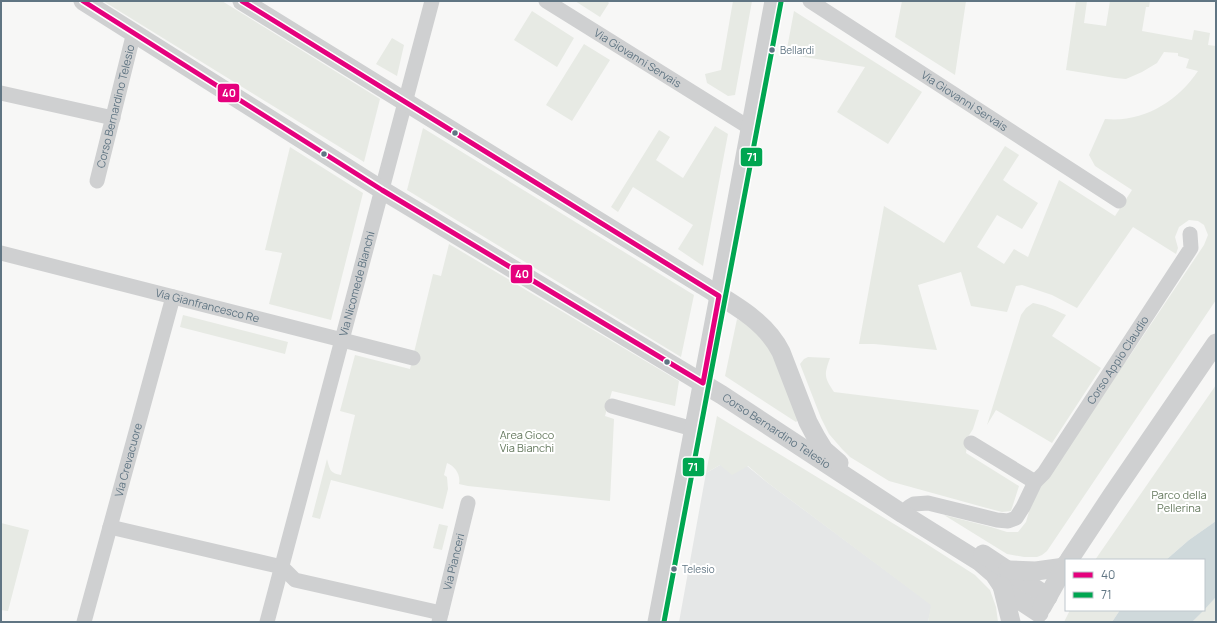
<svg xmlns="http://www.w3.org/2000/svg" width="1217" height="623" viewBox="0 0 1217 623" font-family="Manrope,sans-serif">
  <rect width="100%" height="100%" fill="#f7f7f6"/>
  <path fill="#e5e7e7" d="M720 465 747 466 768 483 932 605 928 622H679L706 473Z"/>
  <path fill="#e7eae4" d="M103 1H222L380 99 364 162Z
    M575 1H607L609 3 600 17Z
    M733 1H752L735 95 728 96 707 83 705 74 721 70Z
    M902 1H966L955 75 895 37Z
    M1076 1H1087L1084 23 1106 26 1110 1H1150L1149 7H1146L1142 31 1192 40 1194 30 1210 33 1208 45 1216 46V300L1047 551 1042 555 1037 557H1024L1007 554 944 515 991 527 1007 532H1018L1026 522 1030 508 1036 493 1048 477 1117 371 1127 360 1204 245 1208 235 1204 225 1198 221 1189 220 1179 227 1175 237 1178 248 1176 254 1133 227 1077 308 1052 295 1022 285 1016 286 1007 312 971 306 961 272 918 285 937 350 874 344H859L884 206 944 243 1005 146 1019 155 1003 180 1010 185 1038 203 1022 229 997 215 977 247 1004 264 1014 249 1028 257 1059 180 1115 216 1132 190 1095 166 1089 155 1105 119C1143 123 1178 101 1198 71L1186 68 1189 59 1178 56V53L1164 52 1157 63 1142 72 1126 79 1115 78 1066 70Z
    M532 11 574 38 557 67 514 40Z
    M794 11 922 92 888 144 837 112 865 67 786 54Z
    M392 38 404 45 397 76 376 64Z
    M584 44 610 60 572 121 546 105Z
    M715 126 728 134 703 266 678 249 693 225 633 187 618 212 611 207 659 130 670 137 656 160 683 178Z
    M423 128 694 295 681 357 407 190Z
    M290 147 363 193 331 320 269 304 282 253 265 250Z
    M449 244 679 381 675 406 612 391 605 416 614 419 610 501 468 486 459 484C461 475 455 466 447 463L444 475 447 477 448 489 443 509 331 480 320 519 312 517 327 459C330 470 330 473 341 475L355 415 340 411 355 355 410 369 433 274 441 276Z
    M1033 303C1045 305 1055 310 1066 315L1052 336 1101 368 1052 443 996 410 987 425 1021 315 1026 308Z
    M183 315 288 342 285 354 180 327Z
    M737 319 756 329 767 340 799 419 796 422 725 376Z
    M808 357 830 358C824 375 824 377 834 392L979 410 973 429 968 437 966 453 1019 486 1011 511 1002 512 983 507 889 481 850 457 842 449 829 434 821 418 800 364 804 359Z
    M1216 385V521L1189 540 1166 560H1095Z
    M717 416 922 541 975 575 990 590 996 607 998 622H928L931 605 768 483 748 466 732 475 720 465 706 473Z
    M1 523 29 530 8 611 1 610Z
    M439 524 448 526 442 550 433 548Z
    M1216 597V622H1192Z
    M1070 610H1120L1112 622H1064Z"/>
  <path fill="#cfd9db" d="M1216 521V597L1204 610V560H1166L1189 540Z
    M1120 610H1204L1192 622H1112Z"/>
  <g fill="none" stroke-linecap="round" stroke-linejoin="round">
    <g stroke="#cfd0d1" stroke-width="15">
      <path id="s1" d="M546 1 750 128"/>
      <path id="s2" d="M810 1 1119 201"/>
      <path d="M1 93 113 118"/>
      <path id="s3" d="M97 181 134 32"/>
      <path id="s4" d="M1 253 413 358"/>
      <path d="M612 406 693 429"/>
      <path d="M971 443 1035 482"/>
      <path id="s5" d="M903 514 909 507 914 504 928 503 997 520 1008 521 1016 518 1023 507 1035 482 1044 473 1191 248 1190 234"/>
      <path d="M110 527 282 567 295 580 441 613"/>
      <path id="s6" d="M84 622 173 297"/>
      <path id="s7" d="M267 622 432 1"/>
      <path id="s8" d="M439 622 468 503"/>
    </g>
    <g stroke="#cfd0d1" stroke-width="19">
      <path id="s9" d="M83 1 382 190 722 395 903 514 980 562 994 574 1002 586 1016 598 1039 613"/>
      <path d="M242 1 702 285C731 303 765 320 781 352L808 422 816 437 824 450 839 463"/>
      <path d="M983 554 1048 597"/>
      <path d="M1069 560 1112 495 1216 343"/>
      <path d="M1008 570 1036 571 1065 567"/>
      <path d="M1002 586 1011 622"/>
      <path d="M1042 607 1066 564"/>
      <path d="M657 622 719 296 774 1"/>
    </g>
    <g stroke="#fff" stroke-width="8">
      <path id="bus-1" d="M83 1 382 190 703 383 719 296 242 1"/>
    </g>
    <g stroke="#fff" stroke-width="8">
      <path id="bus-2" d="M664 622 781 2"/>
    </g>
    <use href="#bus-1" stroke="#e5007d" stroke-width="5"/>
    <use href="#bus-2" stroke="#00a651" stroke-width="5"/>
  </g>
  <g fill="#607583" stroke="#fff" stroke-width="1.5">
    <circle cx="772" cy="50" r="3.5"/>
    <circle cx="455" cy="133" r="3.5"/>
    <circle cx="324" cy="154" r="3.5"/>
    <circle cx="667" cy="362" r="3.5"/>
    <circle cx="674" cy="569" r="3.5"/>
  </g>
  <g text-anchor="middle" stroke-width="4" stroke-linejoin="round" paint-order="stroke">
    <g font-size="10" fill="#607583" stroke="#fff" text-anchor="start">
      <text x="780" y="54">Bellardi</text>
      <text x="682" y="573">Telesio</text>
    </g>
    <g font-size="11" fill="#607583" stroke="#fff">
      <text dy="4" stroke="none"><textPath href="#s1" startOffset="108">Via Giovanni Servais</textPath></text>
      <text dy="4" stroke="none"><textPath href="#s2" startOffset="184">Via Giovanni Servais</textPath></text>
      <text dy="4" stroke="none"><textPath href="#s3" startOffset="77">Corso Bernardino Telesio</textPath></text>
      <text dy="4" stroke="none"><textPath href="#s7" startOffset="350">Via Nicomede Bianchi</textPath></text>
      <text dy="4" stroke="none"><textPath href="#s4" startOffset="213">Via Gianfrancesco Re</textPath></text>
      <text dy="4" stroke="none"><textPath href="#s5" startOffset="308">Corso Appio Claudio</textPath></text>
      <text dy="4" stroke="none"><textPath href="#s9" startOffset="816">Corso Bernardino Telesio</textPath></text>
      <text dy="4" stroke="none"><textPath href="#s6" startOffset="168">Via Crevacuore</textPath></text>
      <text dy="4" stroke="none"><textPath href="#s8" startOffset="62">Via Pianceri</textPath></text>
    </g>
    <g font-size="11" fill="#667a5f" stroke="#fff">
      <text x="527" y="439">Area Gioco<tspan x="527" dy="13">Via Bianchi</tspan></text>
      <text x="1179" y="499">Parco della<tspan x="1179" dy="13">Pellerina</tspan></text>
    </g>
  </g>
  <g stroke="#fff" stroke-width="1.5">
    <rect x="217" y="83" width="23" height="20" rx="4" fill="#e5007d"/>
    <rect x="740" y="147" width="23" height="20" rx="4" fill="#00a651"/>
    <rect x="510" y="264" width="23" height="20" rx="4" fill="#e5007d"/>
    <rect x="682" y="457" width="23" height="20" rx="4" fill="#00a651"/>
  </g>
  <g font-size="11" text-anchor="middle" font-weight="bold" fill="#fff">
    <text x="229" y="97">40</text>
    <text x="752" y="161">71</text>
    <text x="522" y="278">40</text>
    <text x="693" y="471">71</text>
  </g>
  <rect width="1217" height="623" fill="none" stroke="#607583" stroke-width="4"/>
  <rect x="1065" y="559" width="140" height="52" fill="#ffffff" stroke="#bfc8cd"/>
  <rect x="1073" y="572" width="20" height="6" fill="#e5007d" stroke="#bfc8cd"/>
  <text x="1101" y="579" font-size="12" fill="#607583">40</text>
  <rect x="1073" y="592" width="20" height="6" fill="#00a651" stroke="#bfc8cd"/>
  <text x="1101" y="599" font-size="12" fill="#607583">71</text>
</svg>
